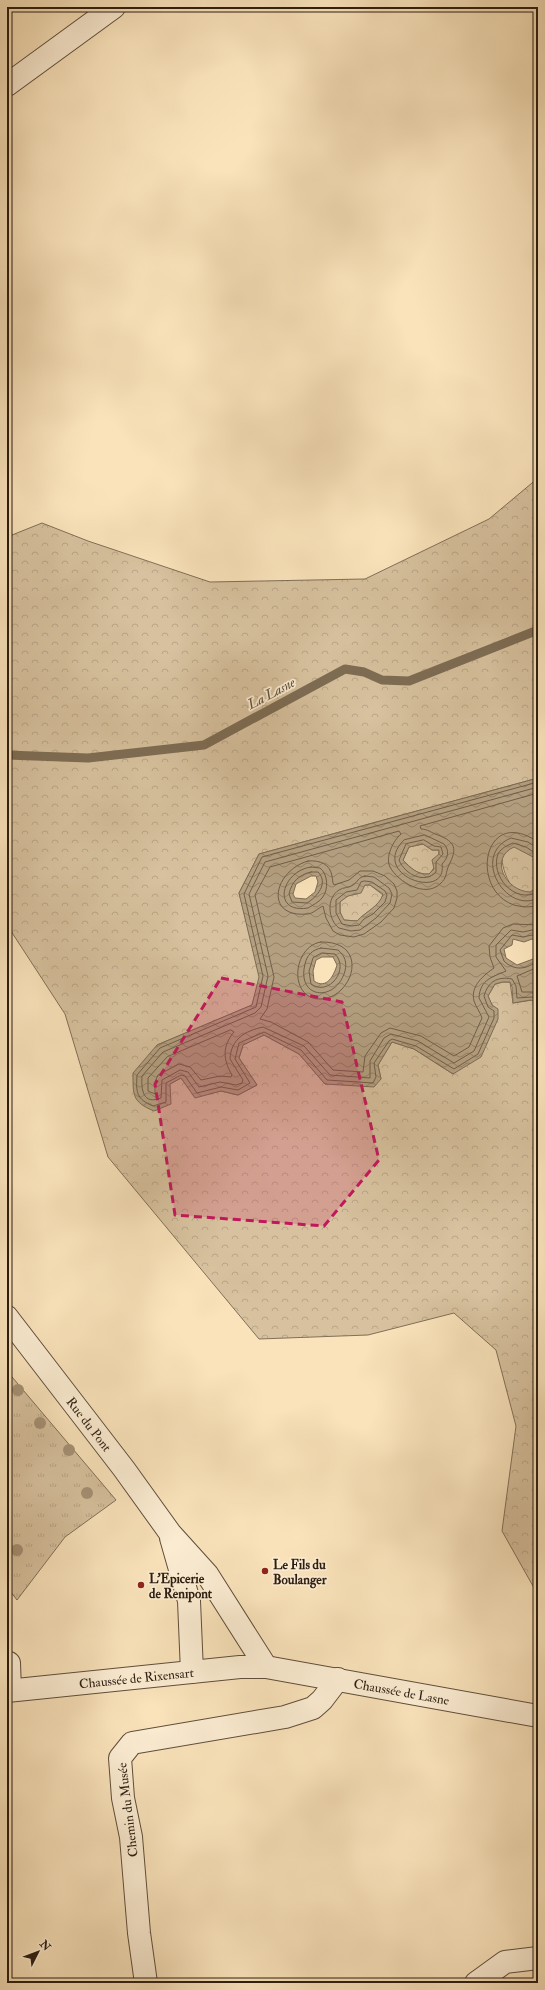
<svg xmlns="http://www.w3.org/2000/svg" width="545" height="1990" viewBox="0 0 545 1990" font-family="'IM FELL Double Pica',serif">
  <defs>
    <pattern id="forest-crowns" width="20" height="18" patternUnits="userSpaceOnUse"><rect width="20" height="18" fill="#d7c19e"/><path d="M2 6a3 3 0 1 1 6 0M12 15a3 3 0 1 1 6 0" fill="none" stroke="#b9a587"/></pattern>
    <pattern id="park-tufts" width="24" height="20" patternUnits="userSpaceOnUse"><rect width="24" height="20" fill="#d7c19e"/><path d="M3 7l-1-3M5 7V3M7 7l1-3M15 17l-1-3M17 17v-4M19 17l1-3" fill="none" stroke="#b9a587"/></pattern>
    <pattern id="water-waves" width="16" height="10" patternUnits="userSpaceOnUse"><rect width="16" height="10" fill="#b4a081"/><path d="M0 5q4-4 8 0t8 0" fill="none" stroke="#938268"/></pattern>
  </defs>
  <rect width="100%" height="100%" fill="#fae3bb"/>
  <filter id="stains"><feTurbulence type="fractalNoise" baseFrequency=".005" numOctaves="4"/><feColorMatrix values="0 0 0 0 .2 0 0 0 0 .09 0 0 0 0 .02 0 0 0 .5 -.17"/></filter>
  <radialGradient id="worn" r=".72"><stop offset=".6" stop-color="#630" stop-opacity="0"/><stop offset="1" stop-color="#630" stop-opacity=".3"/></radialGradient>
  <path fill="url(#forest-crowns)" stroke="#816f58" d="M538 478V778L259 854 239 893 260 977 252 1005 157 1045 170 1084 181 1078 195 1097 221 1091 238 1095 257 1085 239 1058 243 1045 264 1035 299 1054 325 1084 381 1079 378 1065 392 1042 414 1049 453 1074 492 1005 488 996 495 984 503 982H510L513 1003 532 1000 538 1004V1595L502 1531 516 1426 496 1350 454 1313 368 1335 259 1339 108 1157 65 1014 7 925V537L42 523 88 541 210 582 365 579 489 519Z
    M423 844 432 850H439C439 859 435 868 429 874 417 875 411 868 403 860L409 847Z
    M514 846C540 857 538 860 538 887 517 907 501 874 502 855L507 850Z
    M365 885H370L383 895C380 907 365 912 357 921L343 920 340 912V902C347 893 357 896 365 885Z"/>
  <path fill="url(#park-tufts)" stroke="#816f58" d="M7 1371 116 1500 65 1537 17 1600 7 1587Z"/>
  <path fill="url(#water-waves)" stroke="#7d6c54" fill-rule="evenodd" d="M538 778V863L535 858 514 847C489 858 505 891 530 892L538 887V951L536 942 532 939 524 942 513 939 512 945 504 949 506 958 517 965 533 959 538 953V1004L531 1000 513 1003 512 987 510 982H503L495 984 488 996 492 1005 498 1009V1019L481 1057 453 1074 414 1049 392 1042 378 1065 381 1079 374 1087 325 1084 299 1054 264 1035 243 1045 239 1058 257 1085 238 1095 221 1091 195 1098 181 1078 170 1084 171 1104 154 1111C132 1102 133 1095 133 1073L157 1045 252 1005 259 977 239 893 259 854ZM423 844 432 850H439V854L432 860 434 869 429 874C418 875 410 868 403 860L409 847ZM311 876H316L318 882 315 892 306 899 295 898 293 894 296 884ZM365 885H370L383 894C380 906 365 912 357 921L344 920 340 912V902L348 896 361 893ZM322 957H333L337 965C334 975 327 990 314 981L313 971 316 960Z"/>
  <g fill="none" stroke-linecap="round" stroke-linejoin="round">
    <path stroke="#705e49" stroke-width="1" d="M538 782 262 857 244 894 263 976 256 1007 160 1048 137 1075C136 1092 136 1099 153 1106L166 1102V1083L181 1075 185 1076 197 1093 221 1087 238 1090 250 1083 235 1059 239 1043 264 1032 301 1050 327 1080 373 1083 376 1077 374 1063 389 1041 392 1039 416 1046 454 1069 478 1054 494 1018V1011L488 1007 484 996C488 982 497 976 512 979L516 986 517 998 532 997 538 1000
      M538 787 265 862 249 894 268 976 261 1007 255 1013 163 1052 142 1076C141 1090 143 1105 161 1098L162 1080 180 1070 188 1072 199 1087 220 1082 236 1085 242 1083 243 1080 230 1059C231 1039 245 1031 263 1027L304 1046 330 1075 370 1078V1061L384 1038 391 1034 418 1041 454 1063 474 1051 489 1017 479 998C480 979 493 977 506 971L496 957V945L511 930 523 932 532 930 538 932
      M538 793 420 826 421 829C428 829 431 833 438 835 456 842 457 849 449 865 445 873 448 877 440 884 425 898 398 882 390 867 385 857 393 841 401 834L399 831 270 867 255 895 274 977 267 1009 260 1019 271 1022 308 1042 333 1070 363 1072 365 1056 381 1033 390 1028 421 1036 454 1056 469 1047 482 1018C480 1012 476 1007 474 1001 470 986 484 975 494 968L490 957 489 946 503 928 513 924 538 925
      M425 835 444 844C450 851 448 858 442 864 448 902 368 875 404 840Z
      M424 840 434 846 441 847 443 854 436 862V872C425 884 405 875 399 860L406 844Z
      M538 842C483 804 469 890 514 905 522 907 530 908 538 905
      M538 849 528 842 511 838C470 855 506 915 538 898
      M538 855 526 847 513 843C508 845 501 848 498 854 490 875 514 905 538 892
      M308 861C320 860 330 864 332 876 333 880 332 882 334 885L349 880 360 871H373L385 876 394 884 397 891V898L394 908 381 922 364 934 354 937 340 935 333 931 326 918 323 906C318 908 313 914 307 914 264 918 273 871 308 861Z
      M311 867 320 868C328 874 329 890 322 898 319 902 313 905 308 908 271 914 281 871 311 867Z
      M311 872H318C329 883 317 897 307 903L292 902 289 894C292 881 299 875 311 872Z
      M365 876 374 877 389 888 392 894 390 903 376 918 360 930 351 931 339 928C328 920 326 898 339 890 343 887 350 888 353 885 358 882 358 877 365 876Z
      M365 881 372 882 385 891 387 895 385 902 373 914 364 919 359 925 352 926 342 924 336 913V900L346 892 357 890 361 882Z
      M538 939 532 935 523 937 512 935 500 950 504 961C514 971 527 970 538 960
      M321 942C371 941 353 998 321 999 288 1000 292 946 321 942Z
      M321 948 338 950C345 956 347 962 345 971 336 1003 296 999 305 964 307 955 312 950 321 948Z
      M322 953 335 954C350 969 329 997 311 984L309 971 313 958Z
      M538 967 517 976 522 992H532L538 994
      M231 1030 234 1032C222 1046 223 1060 232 1075L231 1077 220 1076 201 1080 190 1067 179 1064 158 1075 155 1082V1094L148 1091V1078L167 1057Z"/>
    <path stroke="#7d6c54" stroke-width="9" d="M7 755 88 758 204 745 345 669 364 672 382 680 409 681 538 630"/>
    <g stroke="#5f4e3c" stroke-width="24">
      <g id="minor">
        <path d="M7 85 114 7"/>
        <path id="s1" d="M7 1317 124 1469 170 1533 207 1574 266 1667"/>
        <path d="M171 1538 189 1601 192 1672"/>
        <path d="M9 1663 10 1690"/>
        <path id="s2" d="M7 1691 240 1667H266L538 1716"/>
        <path d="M146 1983 139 1933 131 1837 123 1798 120 1758 132 1743 285 1717 313 1708 322 1700 338 1679"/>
        <path d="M476 1983 505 1962 538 1958"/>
      </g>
    </g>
    <use href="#minor" stroke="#fcedd3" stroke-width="22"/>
  </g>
  <g fill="#a59175">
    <circle cx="18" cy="1390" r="6"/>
    <circle cx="40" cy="1423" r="6"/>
    <circle cx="69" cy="1450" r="6"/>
    <circle cx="87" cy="1493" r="6"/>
    <circle cx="17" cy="1550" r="6"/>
  </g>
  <path fill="#c2185b" fill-opacity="0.2" stroke="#c2185b" stroke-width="3" stroke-dasharray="8 5" stroke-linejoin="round" d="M221 978 342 1002 379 1160 324 1226 175 1215 155 1084Z"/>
  <g fill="#8f2418" stroke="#fcedd3" stroke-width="1.5">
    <circle cx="265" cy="1571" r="4"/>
    <circle cx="141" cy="1585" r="4"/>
  </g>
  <g text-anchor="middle" stroke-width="3.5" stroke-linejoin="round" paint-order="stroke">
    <g font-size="13" fill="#2b1d11" stroke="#fcedd3">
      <text dy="5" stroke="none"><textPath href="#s1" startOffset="135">Rue du Pont</textPath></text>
      <text dy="5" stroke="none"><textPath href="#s2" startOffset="130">Chaussée de Rixensart</textPath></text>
      <text dy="5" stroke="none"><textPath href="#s2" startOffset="398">Chaussée de Lasne</textPath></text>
      <text transform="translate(127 1810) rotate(-97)" y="5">Chemin du Musée</text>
    </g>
    <g font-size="13" font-weight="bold" fill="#2b1d11" stroke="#fcedd3" text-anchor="start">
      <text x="273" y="1569">Le Fils du<tspan x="273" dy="15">Boulanger</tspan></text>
      <text x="149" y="1583">L'Epicerie<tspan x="149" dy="15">de Renipont</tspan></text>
    </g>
    <g font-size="14" font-style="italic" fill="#62513e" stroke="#fcedd3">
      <text transform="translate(271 693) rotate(-28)" y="5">La Lasne</text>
    </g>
  </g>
  <rect width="545" height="1990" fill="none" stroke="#fae3bb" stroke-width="24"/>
  <rect x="8" y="8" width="529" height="1974" fill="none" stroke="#2b1d11" stroke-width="2"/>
  <rect x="12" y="12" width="521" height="1966" fill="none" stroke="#2b1d11"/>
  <g transform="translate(38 1952) rotate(48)" stroke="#fcedd3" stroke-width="3" paint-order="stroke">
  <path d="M0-3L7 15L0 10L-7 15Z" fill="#2b1d11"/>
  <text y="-6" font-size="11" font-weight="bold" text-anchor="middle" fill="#2b1d11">N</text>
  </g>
  <rect width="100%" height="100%" filter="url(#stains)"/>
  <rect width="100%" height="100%" fill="url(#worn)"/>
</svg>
